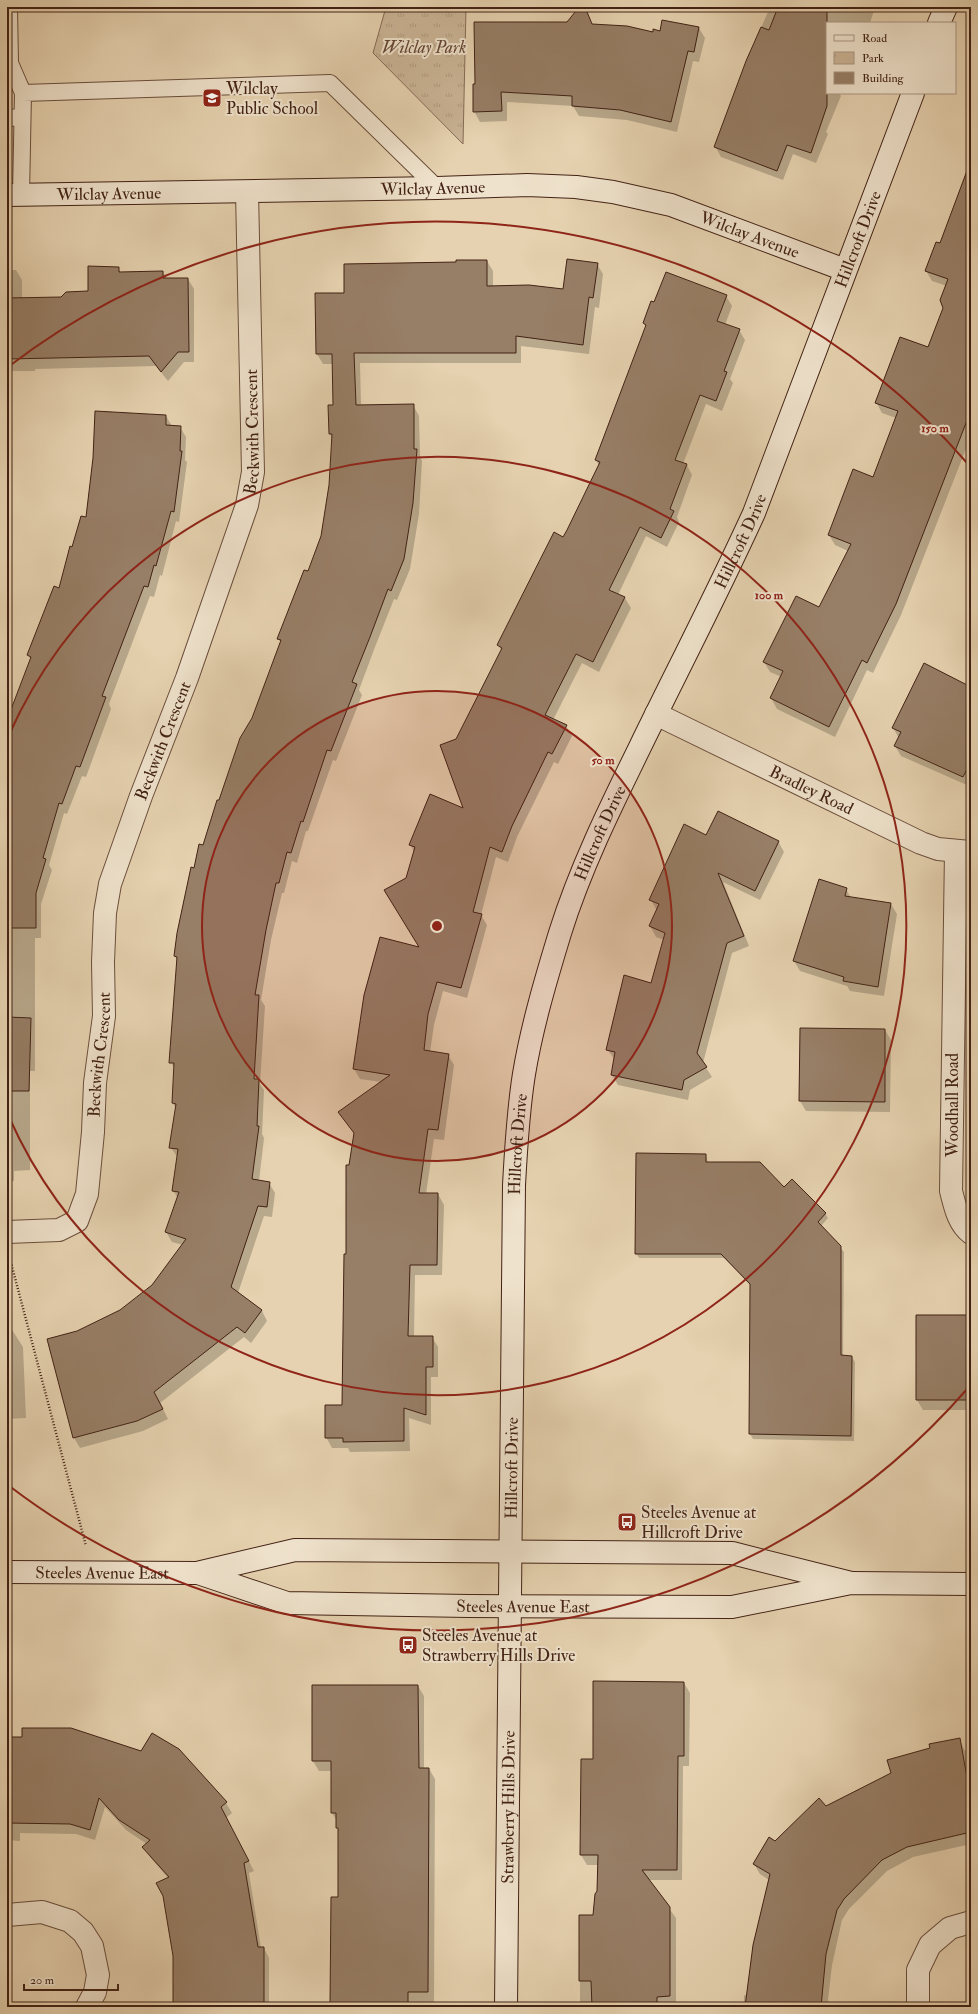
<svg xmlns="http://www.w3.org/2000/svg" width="978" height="2014" viewBox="0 0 978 2014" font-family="'IM FELL Double Pica',serif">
  <defs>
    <pattern id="park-tufts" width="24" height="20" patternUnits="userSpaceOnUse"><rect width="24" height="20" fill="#cab496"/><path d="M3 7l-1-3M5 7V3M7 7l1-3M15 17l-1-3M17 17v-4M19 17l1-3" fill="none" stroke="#af9a80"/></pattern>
  </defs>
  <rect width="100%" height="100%" fill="#e6d2b0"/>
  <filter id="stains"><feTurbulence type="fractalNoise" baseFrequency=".005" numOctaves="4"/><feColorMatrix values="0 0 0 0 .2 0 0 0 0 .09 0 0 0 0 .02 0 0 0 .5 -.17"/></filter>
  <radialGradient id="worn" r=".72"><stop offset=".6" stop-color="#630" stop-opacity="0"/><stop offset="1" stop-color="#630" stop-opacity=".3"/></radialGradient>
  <path fill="url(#park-tufts)" stroke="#866b56" d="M386 7H466L463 144 373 53Z"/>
  <path fill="#0003" d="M195 7H327V10L198 12Z
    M580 7H585L593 25 653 34 699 28 705 38 699 62 693 61 677 132 627 120 579 116 573 106 507 102V121L480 122 474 111 568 23Z
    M770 7H875L870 23H827V93H839L841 96 826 132 828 134 816 163 793 154 783 180 721 157 715 146 747 61Z
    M971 167V436L901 615 873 673 867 670 835 737 777 709 771 698 782 677 770 672 764 662 819 609 848 551 835 545 829 535 874 478 896 418 882 413 876 402 928 349 944 308 947 286 932 281 926 271 941 245Z
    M487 261 493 271V287L564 290 597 264 603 274 599 308 595 307 589 354 521 346V363H360L361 406 413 405 419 416 420 456 422 461 419 514 410 569 397 600 394 599 375 647 359 690 362 695 336 761 333 760 308 831H306L297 863 292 861 284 893H282L271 940 261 1000 265 1006 260 1084 264 1090 262 1134 264 1138 259 1181 269 1183 275 1193 272 1217 264 1216 238 1293 262 1311 267 1321 251 1343 244 1337 160 1403 168 1419 143 1431 80 1448 74 1438 78 1332 121 1311 153 1286 183 1245 172 1242 166 1232 178 1198 173 1191 178 1158 171 1148 176 1109 173 1103 175 1070 171 1062 177 960 175 956 194 869 281 643 278 638 308 573 322 536 330 485 333 440 330 434 329 406H334L333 364H323L317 354 345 294Z
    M118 268 121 273 163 272 167 279H188L194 289V362H184L168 381 156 366 35 369V371H7V270H16L22 280V299L61 298 89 292Z
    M726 296 732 306 725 325 739 330 745 340 730 379 733 383 722 411 706 404 683 464 687 465 692 475 677 517 679 522 667 547 646 536 618 595 625 598 631 608 599 672 582 663 553 720 566 726 572 736 558 764 554 762 517 837 508 862 496 857 481 915 487 925 467 998 443 991 434 1025 430 1052 448 1055 454 1065 444 1140 434 1139 426 1194H438L444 1205 442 1275H415L414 1337H432L438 1347V1377H431V1425L409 1418 410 1451 350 1452 348 1448H332L326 1437 343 1406 350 1166 355 1135 340 1112 381 1082 360 1079 354 1069 421 949 407 879 414 852 410 844 464 810 457 740 502 651 498 645 568 530 599 466 596 460 646 327 644 323 655 303Z
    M166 416 172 426 180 427 186 437 185 460 187 462 179 522 176 521 162 576 160 575 154 597 150 596 109 704 111 709 86 777 82 776 67 814 64 813 49 865 52 870 41 904V938H35V1071H30V1170L14 1171V1181H7V725L31 660 28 655 60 589 73 548 86 518Z
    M924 665 971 687V783L969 786 901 756 895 746 899 738 893 728Z
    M706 836 778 841 784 852 760 900 723 882 749 946 732 953 703 1063 712 1077 690 1090 688 1100 618 1085 612 1075 615 1060 607 1049 652 984 664 940 656 937 650 926 657 911 651 900Z
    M846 889 851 898 891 904 897 914 884 996 850 991 847 986 800 971 794 961Z
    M801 1029 885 1030 891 1040 890 1112 806 1111 800 1101Z
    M706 1155 708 1163 784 1189 825 1213 828 1218 821 1226 844 1252 843 1357H852L855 1362 854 1441 753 1439 750 1434 751 1286 724 1258H639L636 1253Z
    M971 1316V1410H923L917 1400Z
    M7 1325H9L23 1347 26 1418 7 1419Z
    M684 1683 690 1693 689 1766H683L682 1880H648L676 1918V2007H580V1916H594L598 1891 599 1865H587L581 1855 582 1760H594Z
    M418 1686 424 1696V1769H429L435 1779 434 2002H431V2007H332V1898H339V1830L337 1821 332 1813V1771H319L313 1761Z
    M7 1738 142 1752 178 1750 226 1803 232 1813 226 1818 254 1871 249 1873 261 1948H264L269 1958V2007H174V1955L168 1878 150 1857 144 1847 147 1844 126 1830 105 1807 95 1840 76 1834 20 1833V1841L7 1840Z
    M959 1739 965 1751H971V1844L913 1857 887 1871 849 1909 842 1920 832 1965 828 2000 832 2007H744V1995L748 1996 769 1880 760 1874 754 1864 775 1842 826 1807 892 1773 931 1748Z"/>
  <path fill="#977e66" stroke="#422215" d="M579 7H585L592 24 627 26 653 32V29L660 31 662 20 699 27 694 52 688 51 671 122 620 110 572 106V96L501 92 502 111 473 112V84H475L474 22H567Z
    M778 7H827V106L811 153 787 145 777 171 714 147 746 61 761 27 769 30Z
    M968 168H971V410L896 604 867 663 862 660 829 727 770 698 783 671 763 662 796 596 819 607 851 544 828 535 853 469 873 477 898 411 875 403 900 337 928 347 943 308 940 300 948 279 925 271 936 242 940 243Z
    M567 259 598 263 593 298 589 297 583 345 516 336V353H354L356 405 414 404V449H417L413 503 404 559 391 591 388 589 370 637 352 682 357 684 331 751 327 750 303 822 301 821 291 853 287 852 279 883H276L266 930 255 995H259L254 1079H259L257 1126H259L252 1179 270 1182 267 1207 258 1206 231 1287 262 1310 245 1333 237 1327 154 1392 163 1409 137 1421 73 1438 47 1339 77 1331 120 1310 152 1285 186 1239 165 1232 179 1192 172 1191 178 1149 169 1148 176 1104 172 1103 174 1063H169L177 957 174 956 177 933 191 867 194 868 199 844 203 845 217 800H219L240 738 252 718 281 640 277 639 304 570 308 571 321 536 329 485 332 434H329L328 405H333L332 354H316L315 293H344V264L456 262V260H487V286L529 285 563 289Z
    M88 266 119 267V272L163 271V278H188L189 352H178L161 372 149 356 7 359V298L61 297 66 292 88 291Z
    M666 272 727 295 717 321 740 329 724 371 727 372 716 401 700 395 675 460 687 464 670 509 674 511 661 538 640 527 609 590 625 597 593 662 576 654 545 715 567 725 552 754 548 752 512 826 502 852 490 847 473 912 482 914 461 988 437 982 428 1014 424 1050 449 1054 438 1130 428 1129 419 1193H438L437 1265H410L408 1336H433V1367H426V1415L404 1408V1441L343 1442V1438H325V1405H342L344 1254H346V1165H349L354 1133 338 1112 390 1075 353 1069 364 995 380 937 419 947 384 890 406 878 415 847 409 845 430 794 463 808 440 745 456 739 502 648 497 645 554 532 563 537 567 530 600 462 595 460 646 325 643 323 651 301 654 302Z
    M95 411 166 415V425L181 426 180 451H182L174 512 171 511 156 566 154 565 148 587 144 586 102 696 106 697 80 767 76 766 62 804 59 803 43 858 46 859 36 893V928H7V720L31 657 27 655 54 586 59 588 70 546 72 547 81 516 86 517 93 458Z
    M924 663 971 687V761L963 777 894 746 901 732 892 728Z
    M718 811 779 841 755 891 718 873 744 936 727 943 697 1053 707 1067 684 1080 682 1090 611 1075 615 1052 606 1050 624 975 651 983 665 933 649 926 659 904 649 900 684 824 706 835Z
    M819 879 847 888 845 896 891 903 878 987 843 981 844 977 793 961Z
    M7 1017 31 1018 29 1091H7Z
    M800 1028 885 1029V1102L799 1101Z
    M636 1153 706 1154V1162H760L784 1187 792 1179 826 1213 818 1222 841 1246V1355L852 1356 851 1436 749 1434 750 1284 721 1254H635Z
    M916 1315H971V1400H916Z
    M593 1681 684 1682V1756H678L677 1870H642L670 1907V1996L657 1997V2007H592L591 1981H579V1915H593L595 1894 597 1891 598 1855H580L581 1759H593Z
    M312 1685H418L419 1768H429L428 1992H408V2007H334V2003H330L331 1897H338V1828H336V1813H331V1761H312Z
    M22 1728H71L141 1751 152 1733 179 1749 227 1802 221 1807 249 1861 244 1863 258 1947H264V2007H173V1956L163 1896 156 1883 169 1877 142 1847 150 1840 119 1820 99 1798 90 1830 70 1824 7 1823V1737H22Z
    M960 1738 971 1800V1832L907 1847 882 1860 844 1899 837 1910 826 1954 821 2007H745L753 1945 770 1874 753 1864 769 1837 775 1841 819 1798 826 1806 891 1773 887 1760 930 1748 929 1744Z"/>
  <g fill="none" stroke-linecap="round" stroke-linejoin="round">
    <g stroke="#6b4e3c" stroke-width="18">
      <path id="lane" d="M9 7 10 63 23 93
        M7 118 22 117
        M21 195 23 93 330 83 437 188"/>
    </g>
    <g stroke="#6b4e3c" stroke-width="24">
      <g id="street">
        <path id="s1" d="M656 714 921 843 938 849 970 852"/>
        <path d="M956 851 951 1191C955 1206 958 1223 971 1233"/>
        <path id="s2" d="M7 1232 59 1230 77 1221 87 1194 93 1132 95 1083 104 1016 103 962 105 913 110 884 141 796 187 678 247 505 253 472 247 192"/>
        <path d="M7 1915 42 1912 70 1921 83 1932 92 1946 98 1975 95 1992 87 2007"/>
        <path d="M918 2007V1970L930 1945 950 1928 971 1922"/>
      </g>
    </g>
    <g stroke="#422215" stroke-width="24">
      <g id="secondary">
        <path d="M939 23 946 7"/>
        <path id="s3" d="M7 195 437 188 527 185 576 187 613 192 671 205 845 270"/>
        <path id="s4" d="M7 1572 197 1573 295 1550 732 1553 851 1583"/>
        <path id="s5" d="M198 1573 287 1603 469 1606 732 1607 851 1583 971 1584"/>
        <path id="s6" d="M506 2007 514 1185C516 1148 518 1111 524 1074 532 1026 546 979 560 933 580 869 610 808 640 747 678 669 718 592 754 513L913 93"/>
      </g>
    </g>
    <path stroke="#422215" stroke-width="2.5" stroke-dasharray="1 2" stroke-linecap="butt" d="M10 1259 86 1546"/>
    <use href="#lane" stroke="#efe2cc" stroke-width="16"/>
    <use href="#street" stroke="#efe2cc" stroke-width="22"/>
    <use href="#secondary" stroke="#efe2cc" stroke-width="22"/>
  </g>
  <circle cx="437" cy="926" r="235" fill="#8f2418" fill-opacity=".12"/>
  <g fill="none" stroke="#8f2418" stroke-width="2">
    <circle cx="437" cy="926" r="235"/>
    <path d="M9 735A469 469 0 1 1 9 1117"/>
    <path d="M968 1388A704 704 0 0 1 8 1485M8 367A704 704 0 0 1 968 464"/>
  </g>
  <defs>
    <g id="school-square" transform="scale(1)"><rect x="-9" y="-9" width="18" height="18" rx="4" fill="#8f2418" stroke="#efe2cc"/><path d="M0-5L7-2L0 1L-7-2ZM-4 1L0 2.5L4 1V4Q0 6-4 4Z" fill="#fff"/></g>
    <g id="bus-square" transform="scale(1)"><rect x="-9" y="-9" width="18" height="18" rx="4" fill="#8f2418" stroke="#efe2cc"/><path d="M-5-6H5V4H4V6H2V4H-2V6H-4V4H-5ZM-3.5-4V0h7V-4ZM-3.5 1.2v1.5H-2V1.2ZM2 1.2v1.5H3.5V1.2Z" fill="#fff"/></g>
  </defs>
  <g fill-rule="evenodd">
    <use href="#school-square" x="212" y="98"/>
    <use href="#bus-square" x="627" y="1522"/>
    <use href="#bus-square" x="408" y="1645"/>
  </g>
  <g text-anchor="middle" stroke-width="4" stroke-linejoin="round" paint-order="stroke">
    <g font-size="17" font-style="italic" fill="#644635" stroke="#efe2cc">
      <text x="424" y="53">Wilclay Park</text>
    </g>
    <g font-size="17" fill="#422215" stroke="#efe2cc" text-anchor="start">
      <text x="226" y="94">Wilclay<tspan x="226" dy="20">Public School</tspan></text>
      <text x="641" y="1518">Steeles Avenue at<tspan x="641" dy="20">Hillcroft Drive</tspan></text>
      <text x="422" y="1641">Steeles Avenue at<tspan x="422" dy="20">Strawberry Hills Drive</tspan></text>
    </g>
    <g font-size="17" fill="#422215" stroke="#efe2cc">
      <text dy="6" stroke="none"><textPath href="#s3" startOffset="426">Wilclay Avenue</textPath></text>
      <text dy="6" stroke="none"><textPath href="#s3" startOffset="102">Wilclay Avenue</textPath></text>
      <text dy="6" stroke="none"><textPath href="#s3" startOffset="750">Wilclay Avenue</textPath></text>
      <text dy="6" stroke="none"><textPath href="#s6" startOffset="1835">Hillcroft Drive</textPath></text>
      <text dy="6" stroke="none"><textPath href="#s2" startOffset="889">Beckwith Crescent</textPath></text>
      <text dy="6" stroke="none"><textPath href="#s6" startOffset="1511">Hillcroft Drive</textPath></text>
      <text dy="6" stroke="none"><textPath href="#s2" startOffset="565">Beckwith Crescent</textPath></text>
      <text dy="6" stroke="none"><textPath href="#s1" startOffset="173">Bradley Road</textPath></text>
      <text dy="6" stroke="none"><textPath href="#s6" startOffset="1187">Hillcroft Drive</textPath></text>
      <text dy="6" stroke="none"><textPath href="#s2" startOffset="241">Beckwith Crescent</textPath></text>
      <text transform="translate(952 1105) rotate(-90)" y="6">Woodhall Road</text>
      <text dy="6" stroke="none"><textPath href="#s6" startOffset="863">Hillcroft Drive</textPath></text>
      <text dy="6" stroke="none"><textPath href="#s6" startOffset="539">Hillcroft Drive</textPath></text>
      <text dy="6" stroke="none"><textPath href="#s4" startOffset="95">Steeles Avenue East</textPath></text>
      <text dy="6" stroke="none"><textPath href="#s5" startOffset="330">Steeles Avenue East</textPath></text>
      <text dy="6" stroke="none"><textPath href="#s6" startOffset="200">Strawberry Hills Drive</textPath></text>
    </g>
  </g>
  <circle cx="437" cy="926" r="6" fill="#8f2418" stroke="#efe2cc" stroke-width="2"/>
  <g font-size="12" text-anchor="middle" font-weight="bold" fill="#8f2418" stroke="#efe2cc" stroke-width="4" stroke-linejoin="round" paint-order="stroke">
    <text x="935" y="432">150 m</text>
    <text x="769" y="599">100 m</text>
    <text x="603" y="764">50 m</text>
  </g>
  <rect width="978" height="2014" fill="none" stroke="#e6d2b0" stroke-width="24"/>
  <rect x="8" y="8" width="962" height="1998" fill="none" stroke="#422215" stroke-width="2"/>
  <rect x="12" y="12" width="954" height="1990" fill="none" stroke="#422215"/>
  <rect x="826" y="22" width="130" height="72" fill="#efe2cc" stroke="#aa9583"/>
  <rect x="834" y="35" width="20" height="6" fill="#efe2cc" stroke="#aa9583"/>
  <text x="862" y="42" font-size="12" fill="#422215">Road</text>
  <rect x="834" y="52" width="20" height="12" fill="url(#park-tufts)" stroke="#aa9583"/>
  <text x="862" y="62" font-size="12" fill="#422215">Park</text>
  <rect x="834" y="72" width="20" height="12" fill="#977e66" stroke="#aa9583"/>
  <text x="862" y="82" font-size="12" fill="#422215">Building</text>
  <path d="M24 1984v6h94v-6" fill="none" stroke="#422215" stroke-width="2"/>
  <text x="30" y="1984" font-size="12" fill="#422215" stroke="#efe2cc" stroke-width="3" paint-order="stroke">20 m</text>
  <rect width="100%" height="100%" filter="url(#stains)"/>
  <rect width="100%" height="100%" fill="url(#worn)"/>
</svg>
